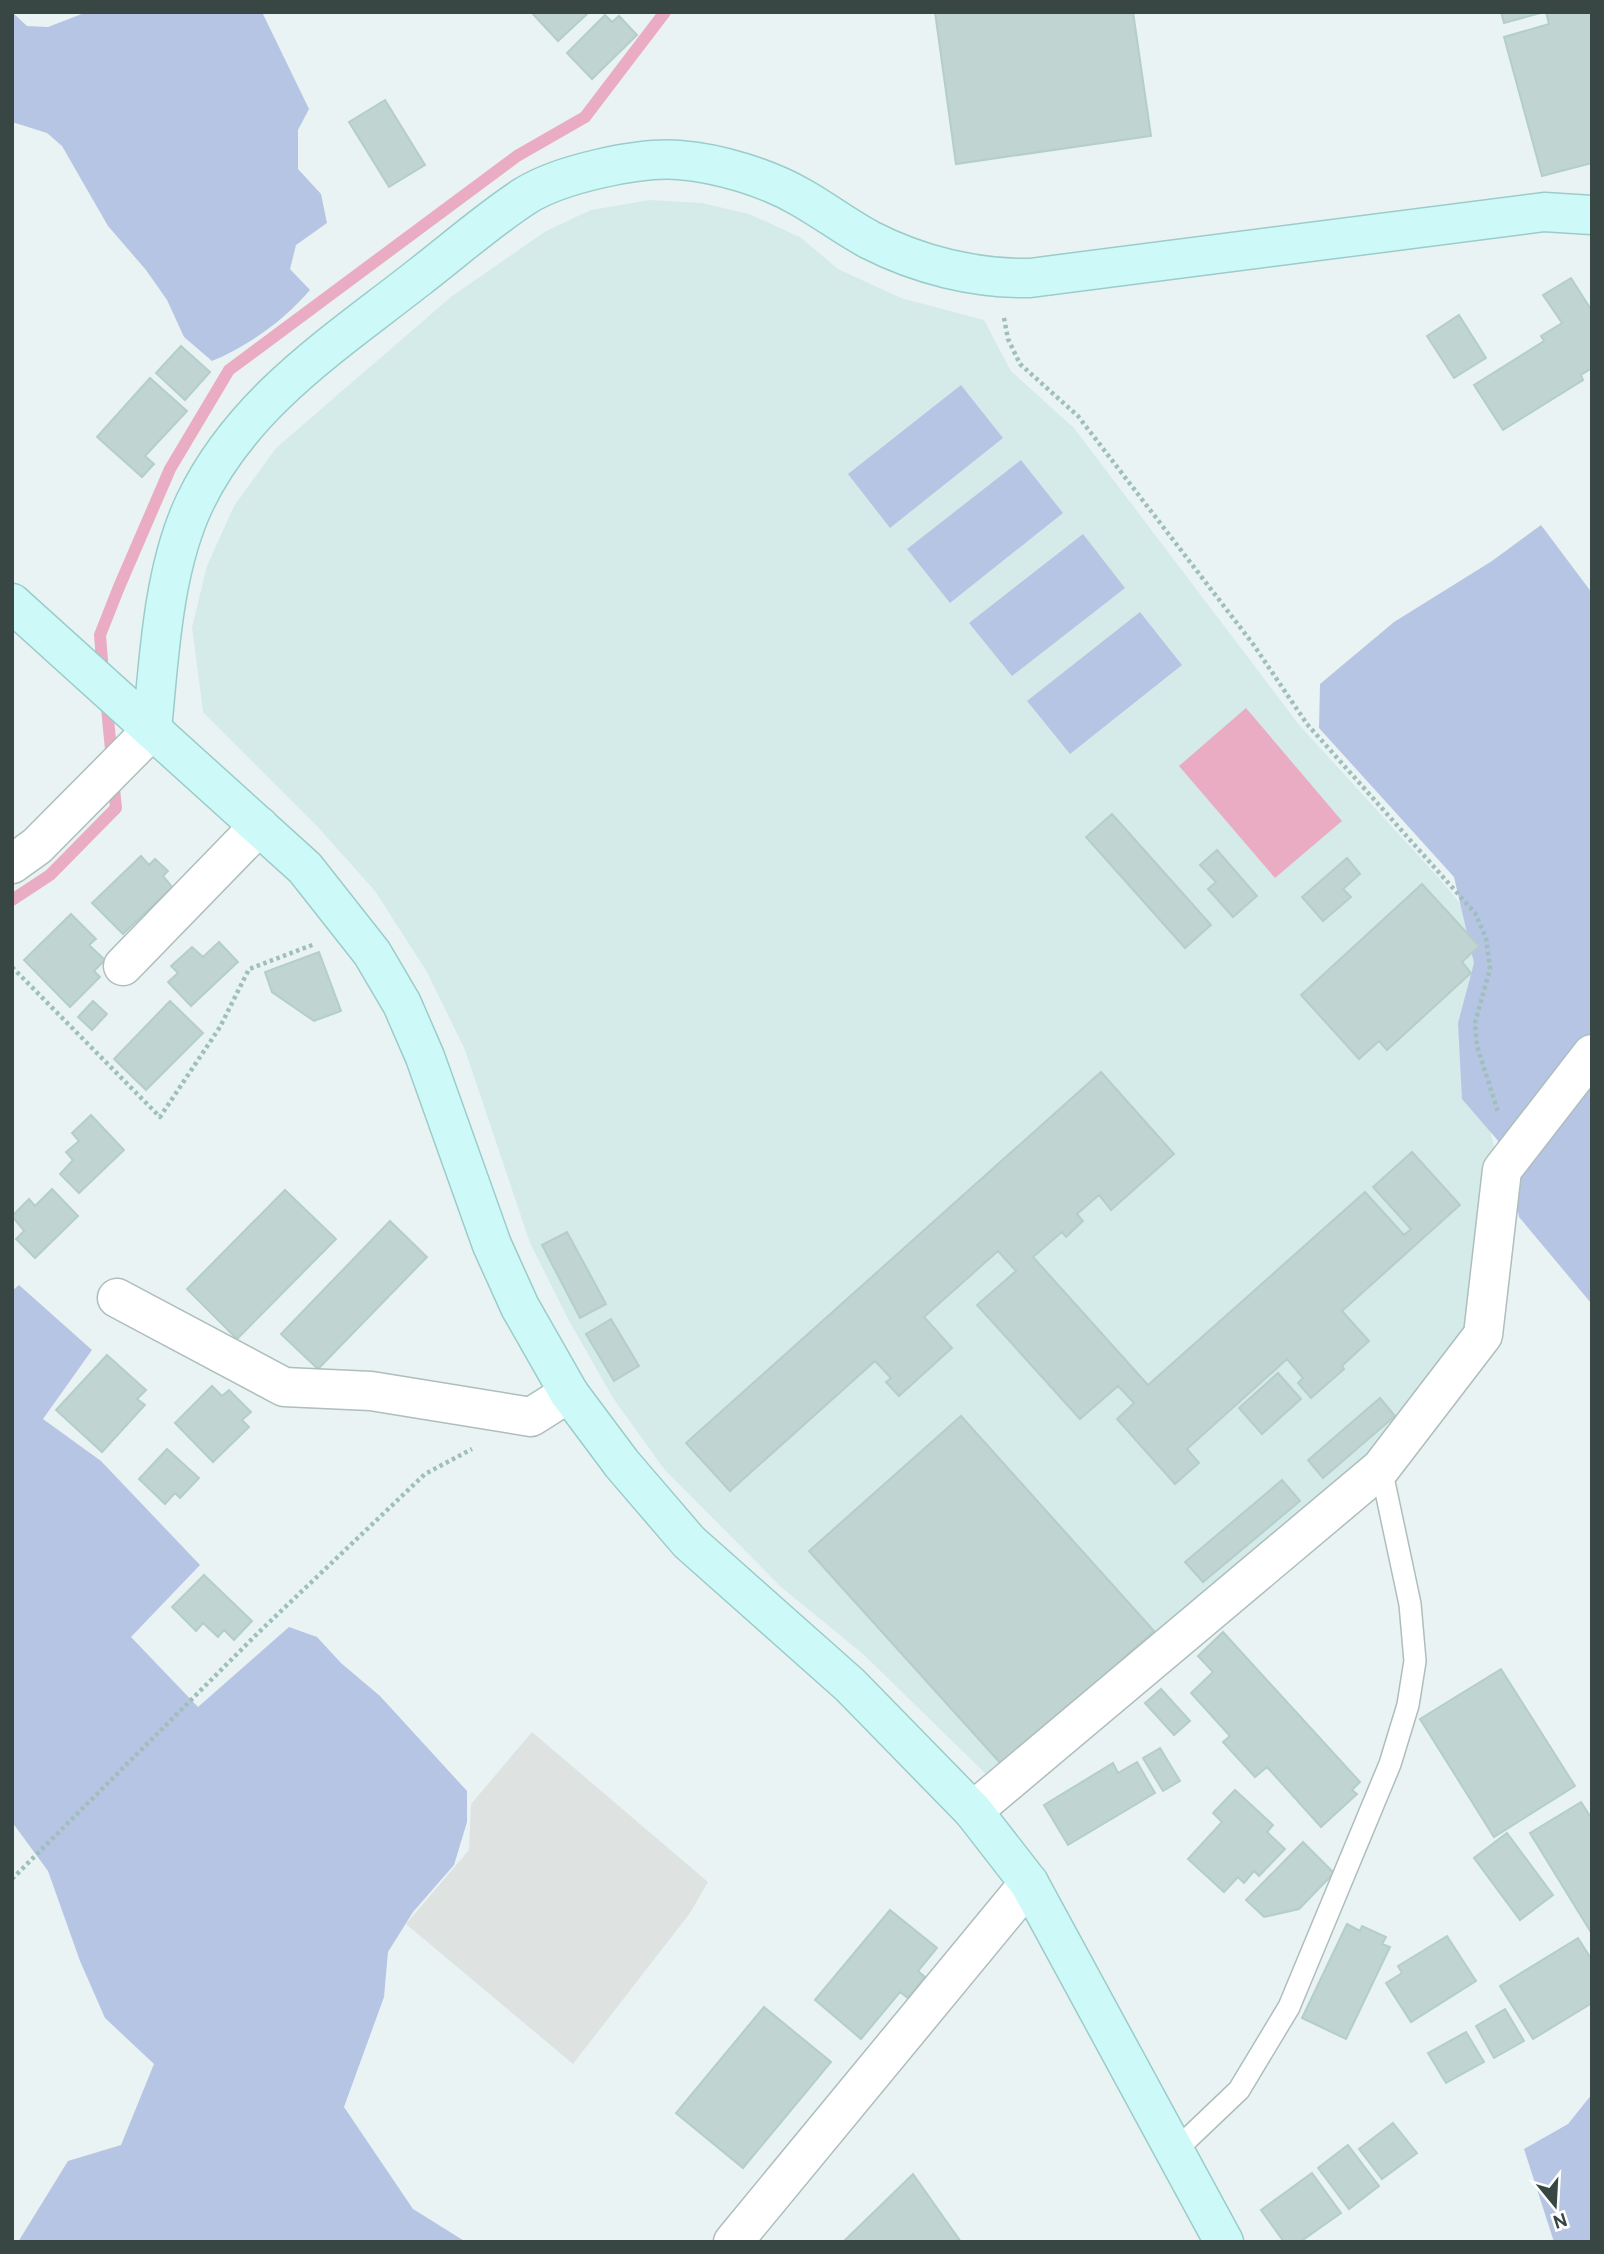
<svg xmlns="http://www.w3.org/2000/svg" width="1604" height="2254" viewBox="0 0 1604 2254" font-family="Cabin,sans-serif">
  <rect width="100%" height="100%" fill="#eaf3f3"/>
  <path fill="#d5ebea" d="M650 200 702 203 749 214 800 237 838 269 901 298 984 320 1011 371 1074 428 1300 726 1438 877 1471 916 1480 938 1474 1065 1496 1154 1474 1319 1368 1465 991 1779 863 1654 781 1587 664 1469 613 1398 568 1319 530 1243 465 1050 427 972 375 891 316 825 203 712 192 627 207 566 234 506 276 448 452 296 546 231 591 210Z"/>
  <path fill="#b6c5e4" d="M12 12 27 26 48 27 87 12H262L309 109 298 130V169L321 194 327 223 296 245 290 269 310 290C283 321 250 345 212 361L184 337 167 300 146 270 108 226 62 146 47 133 12 122Z
    M961 385 1003 438 890 528 848 474Z
    M1021 460 1063 513 950 603 907 549Z
    M1541 525 1592 593 1591 1303 1519 1217 1506 1150 1462 1099 1458 1023 1474 963 1454 877 1319 728 1320 684 1394 622 1492 561Z
    M1083 534 1125 588 1012 676 969 623Z
    M1140 612 1182 665 1070 754 1027 701Z
    M19 1285 92 1350 43 1419 101 1461 200 1565 131 1637 198 1707 289 1627 317 1637 341 1663 380 1696 467 1791V1822L454 1865 413 1912 388 1952 384 1997 344 2107 413 2209 466 2242H18L68 2161 121 2145 154 2064 105 2018 80 1961 48 1871 12 1822V1291Z
    M1592 2094V2242H1554L1524 2149 1568 2124Z"/>
  <path fill="#dee2e1" d="M532 1732 708 1882 690 1913 573 2064 406 1924 469 1850 471 1804Z"/>
  <path fill="#eaacc3" d="M1246 708 1342 821 1275 878 1179 766Z"/>
  <g fill="none" stroke-linecap="round" stroke-linejoin="round">
    <path stroke="#eaacc3" stroke-width="12" d="M103 673 100 635 119 587 170 469 229 370 517 156 585 117 665 12
      M106 698 112 760
      M12 900 50 875 116 808 113 779"/>
  </g>
  <path fill="#c0d4d1" stroke="#b4ceca" stroke-width="2" d="M531 12H586L587 14 558 41Z
    M935 12H1133L1151 136 956 164Z
    M1501 12H1544L1504 23Z
    M1546 12H1592V163L1542 176 1504 37 1549 24Z
    M605 15 612 22 619 16 637 35 592 79 567 53Z
    M385 100 425 165 389 187 349 122Z
    M1571 278 1592 311V368L1581 375 1583 380 1503 430 1474 385 1544 341 1541 336 1562 323 1543 295Z
    M1459 315 1486 358 1454 378 1427 336Z
    M181 346 210 372 185 400 156 373Z
    M150 378 187 411 145 456 154 464 142 477 97 437Z
    M1112 814 1211 925 1185 948 1086 837Z
    M1217 850 1257 896 1233 917 1208 889 1216 882 1200 865Z
    M141 856 149 865 155 859 168 871 163 876 172 887 123 934 92 903Z
    M1347 858 1360 874 1343 889 1351 897 1323 921 1302 897Z
    M1422 884 1479 946 1462 962 1471 973 1387 1050 1379 1041 1359 1059 1301 995Z
    M71 914 96 939 89 945 105 960 94 971 100 977 70 1007 24 960Z
    M219 942 238 962 191 1006 168 982 178 973 171 966 192 947 203 957Z
    M319 952 341 1011 314 1021 272 992 265 972Z
    M93 1001 107 1014 92 1030 78 1017Z
    M170 1001 203 1033 146 1090 114 1059Z
    M1101 1072 1174 1154 1111 1210 1099 1195 1077 1214 1083 1221 1066 1237 1062 1232 1033 1257 1148 1385 1365 1192 1404 1235 1411 1229 1373 1187 1412 1152 1460 1205 1342 1311 1369 1341 1342 1366 1344 1369 1311 1398 1298 1383 1303 1378 1287 1359 1187 1449 1199 1463 1175 1484 1117 1419 1134 1403 1118 1386 1080 1419 977 1305 1016 1271 998 1251 924 1317 952 1348 899 1396 886 1382 891 1378 875 1361 730 1491 686 1443Z
    M91 1115 124 1150 79 1193 60 1174 73 1160 66 1152 79 1141 72 1133Z
    M52 1189 78 1216 35 1258 16 1239 24 1231 12 1216 29 1199 35 1206Z
    M285 1190 336 1239 237 1339 187 1289Z
    M390 1221 427 1257 318 1369 281 1334Z
    M567 1232 606 1304 580 1318 542 1245Z
    M611 1319 639 1366 614 1381 586 1334Z
    M107 1355 146 1390 137 1399 145 1405 102 1452 56 1410Z
    M1278 1373 1301 1399 1262 1434 1239 1408Z
    M212 1386 222 1396 229 1390 251 1412 242 1420 249 1427 213 1462 175 1423Z
    M1380 1398 1395 1416 1323 1478 1308 1460Z
    M961 1416 1154 1631 1003 1766 809 1551Z
    M167 1449 199 1478 180 1498 175 1493 165 1504 139 1479Z
    M1282 1480 1300 1501 1203 1582 1185 1562Z
    M204 1575 252 1621 234 1640 224 1630 218 1637 203 1623 196 1631 172 1607Z
    M1223 1632 1360 1782 1352 1790 1357 1794 1321 1827 1267 1767 1255 1777 1223 1742 1230 1736 1191 1693 1213 1672 1198 1656Z
    M1501 1669 1575 1786 1494 1837 1420 1719Z
    M1161 1689 1190 1721 1174 1735 1145 1703Z
    M1160 1748 1180 1781 1163 1791 1143 1758Z
    M1137 1762 1155 1793 1068 1845 1044 1805 1113 1763 1118 1773Z
    M1235 1790 1273 1825 1267 1832 1285 1849 1259 1876 1254 1871 1244 1883 1238 1877 1224 1892 1188 1859 1222 1822 1213 1813Z
    M1581 1802 1592 1819V1934L1530 1833Z
    M1507 1833 1553 1895 1520 1920 1474 1858Z
    M1303 1842 1334 1873 1299 1909 1264 1917 1246 1900Z
    M890 1910 937 1948 918 1971 925 1977 908 1998 900 1992 861 2039 815 2000Z
    M1347 1924 1360 1931 1362 1926 1386 1937 1382 1944 1390 1947 1346 2039 1302 2018Z
    M1447 1936 1476 1981 1411 2022 1386 1983 1402 1973 1398 1966Z
    M1578 1938 1592 1960V2003L1533 2039 1500 1986Z
    M764 2007 831 2062 743 2168 676 2113Z
    M1505 2009 1524 2041 1494 2058 1476 2026Z
    M1466 2032 1484 2062 1446 2083 1428 2053Z
    M1393 2123 1417 2153 1382 2179 1359 2149Z
    M1348 2145 1379 2186 1349 2209 1318 2168Z
    M1312 2173 1341 2213 1300 2242H1284L1261 2210Z
    M913 2174 961 2242H843Z"/>
  <g fill="none" stroke-linecap="round" stroke-linejoin="round">
    <g stroke="#adbebc" stroke-width="24">
      <path id="lane" d="M1175 2151 1239 2090 1289 2007 1390 1764 1408 1705 1415 1661 1410 1604 1381 1468"/>
    </g>
    <g stroke="#adbebc" stroke-width="41">
      <path id="street" d="M12 864 37 846 152 730
        M123 966 259 826
        M117 1298 284 1387 371 1391 531 1417 569 1393
        M973 1811 1381 1468 1483 1335 1502 1170 1592 1054
        M733 2242 1029 1883"/>
    </g>
    <g stroke="#9bccca" stroke-width="41">
      <path id="secondary" d="M12 603 305 868 372 953 402 1004 425 1057 492 1245 520 1307 569 1393 622 1464 689 1542 850 1685 973 1811 1029 1883 1224 2242
        M152 730C159 657 163 569 195 502 243 402 334 344 418 278 453 251 488 220 525 196 560 174 638 157 679 160 719 163 768 178 802 198 825 211 847 228 870 240 919 265 975 279 1030 278L1544 212 1592 215"/>
    </g>
    <path stroke="#9fbfba" stroke-width="4.5" stroke-dasharray="3.5 3.5" stroke-linecap="butt" d="M1004 318 1008 339 1020 364 1078 416 1253 644 1307 724 1475 913 1486 938 1490 969 1475 1023 1477 1046 1498 1112
      M12 967 160 1117 220 1027 249 969 315 944
      M12 1879 259 1632 425 1474 472 1449"/>
    <use href="#lane" stroke="#fff" stroke-width="21"/>
    <use href="#street" stroke="#fff" stroke-width="38"/>
    <use href="#secondary" stroke="#cdfaf9" stroke-width="38"/>
  </g>
  <rect width="1604" height="2254" fill="none" stroke="#384744" stroke-width="28"/>
  <g transform="translate(1555 2205) rotate(162)" stroke="#ffffff" stroke-width="5" paint-order="stroke">
  <path d="M0-5L12 26L0 18L-12 26Z" fill="#384744"/>
  <text y="-10" font-size="19" font-weight="bold" text-anchor="middle" fill="#384744">N</text>
  </g>
</svg>
